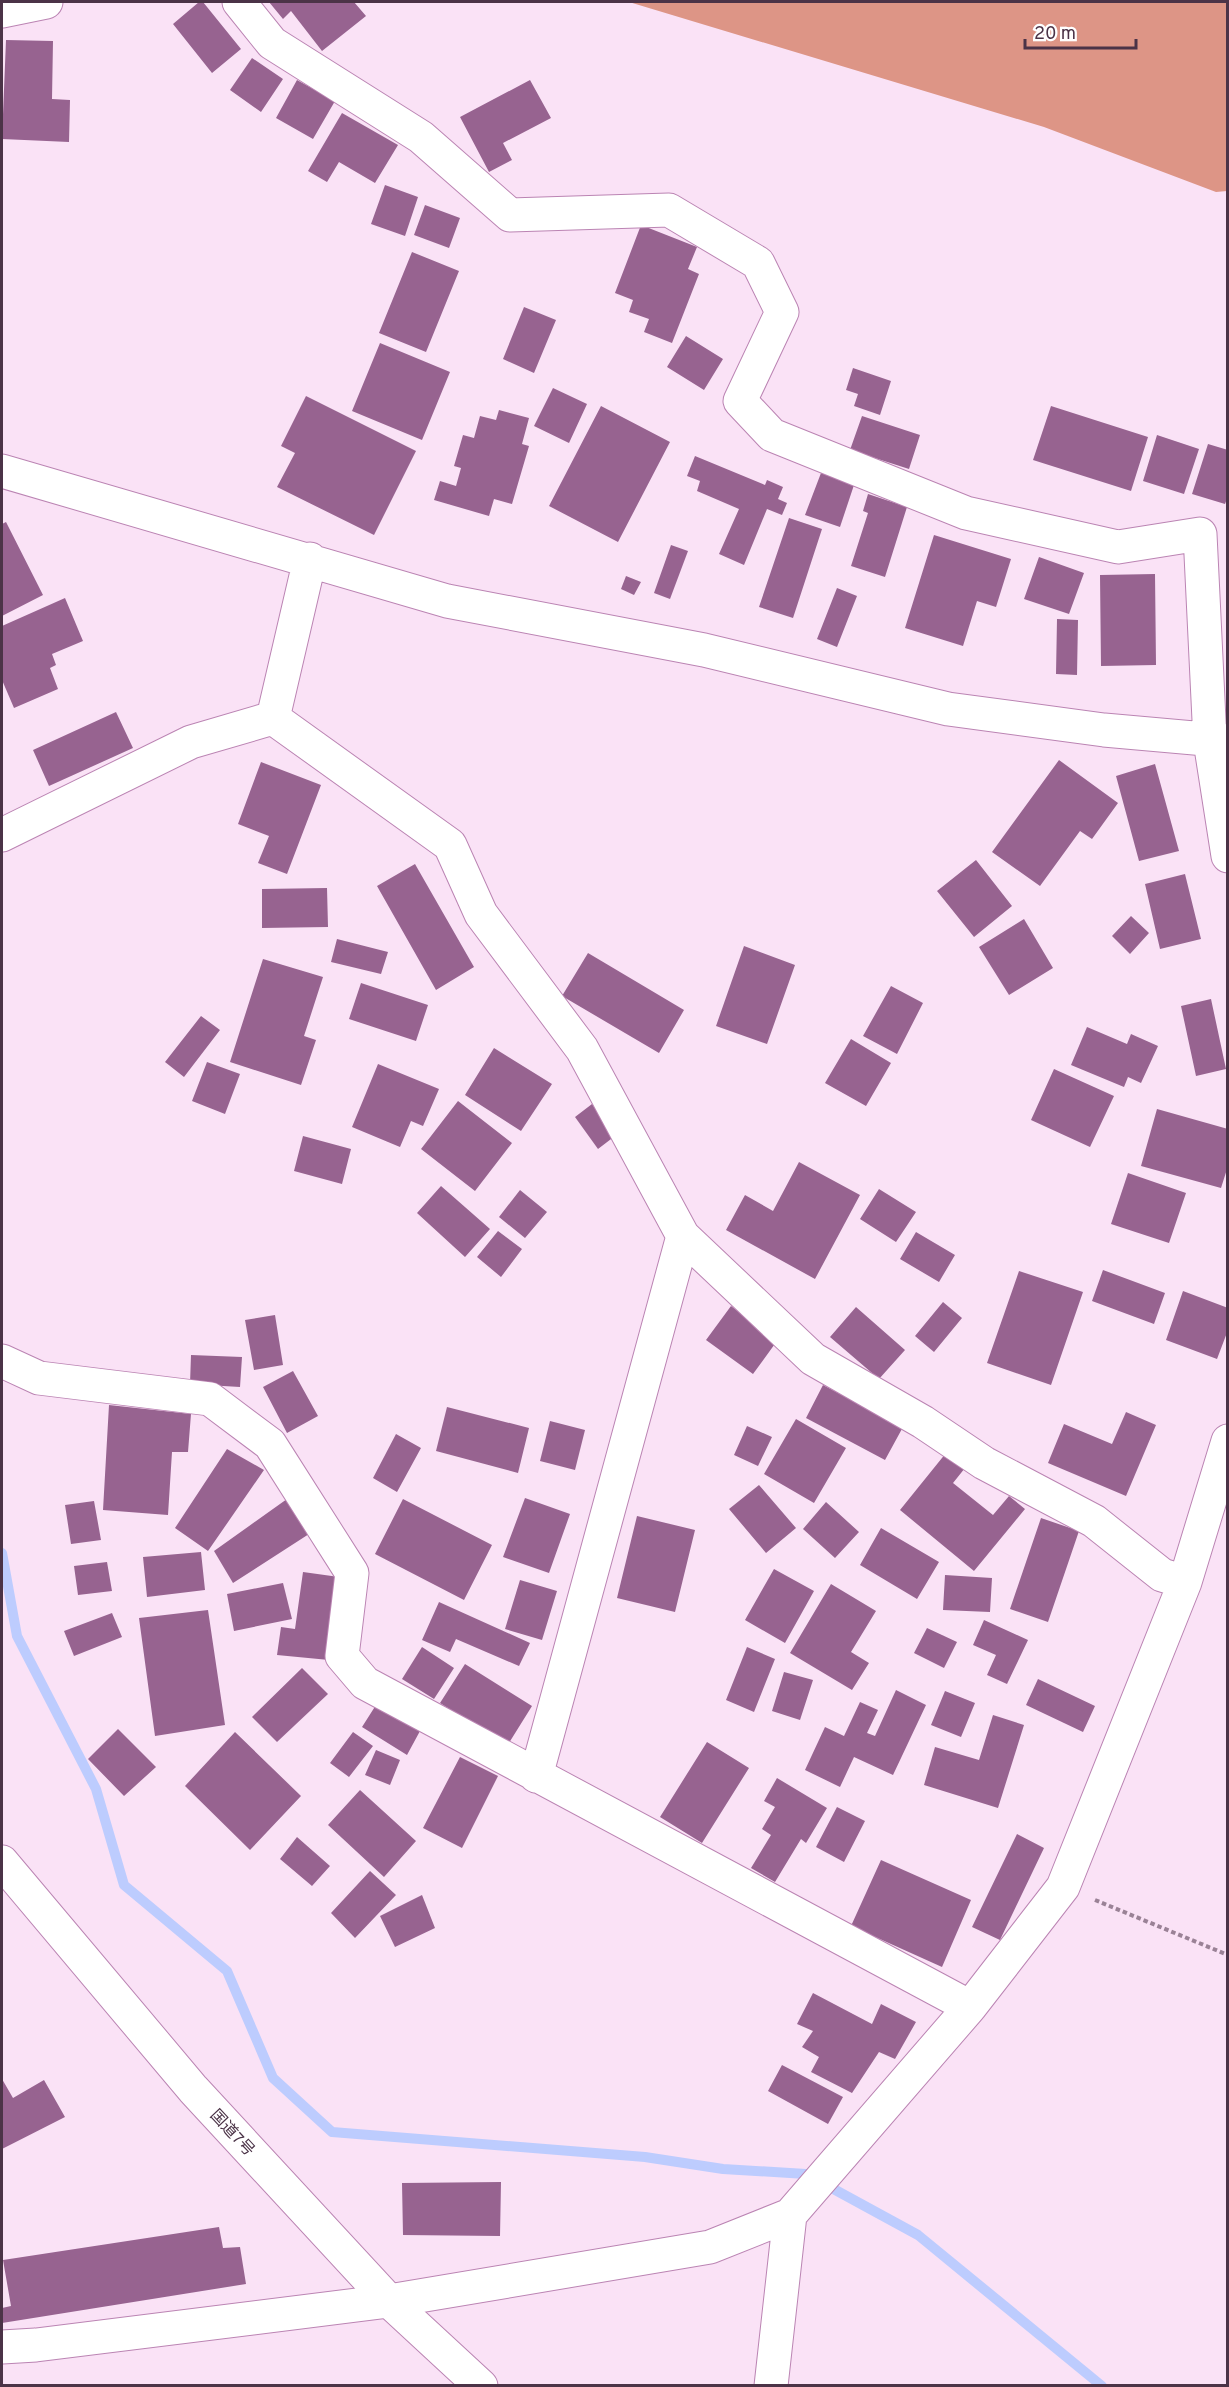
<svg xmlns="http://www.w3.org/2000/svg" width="1229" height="2387" viewBox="0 0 1229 2387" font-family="Overpass,'Noto Sans JP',sans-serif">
  <rect width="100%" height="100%" fill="#fae2f6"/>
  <path fill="#dd9586" d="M629 2H1227V191L1216 192 1044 127Z"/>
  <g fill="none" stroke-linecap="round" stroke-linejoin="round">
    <path stroke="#bdccfe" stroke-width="10" d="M2 1553 17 1636 96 1789 124 1885 227 1971 273 2078 332 2132 645 2157 723 2169 806 2174 918 2235 1102 2386"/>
  </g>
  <path fill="#976390" d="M199 2H203L241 49 212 73 173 24Z
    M269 2H354L366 16 322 51 291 11 283 19Z
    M6 40 53 41 52 99 70 100 69 142 2 139Z
    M252 58 283 79 261 112 230 90Z
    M297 80 335 101 313 139 276 118Z
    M530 80 551 118 503 143 512 160 489 172 460 117Z
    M342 113 398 145 375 183 339 162 327 182 308 171Z
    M385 185 418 197 405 236 371 224Z
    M425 205 460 218 449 248 414 235Z
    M641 225 697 247 688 269 699 274 672 343 644 332 649 319 629 312 633 300 615 293Z
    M412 252 459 271 426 352 379 333Z
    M524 307 556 320 534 373 503 359Z
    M686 336 723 359 704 390 667 367Z
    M380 343 450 372 422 440 352 411Z
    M853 368 891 381 880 415 854 406 858 394 846 390Z
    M553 388 587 404 569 443 534 426Z
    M306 396 416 451 374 535 277 487 295 453 281 446Z
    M601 406 670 442 618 542 549 506Z
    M1051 406 1148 437 1131 491 1033 460Z
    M499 410 529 418 522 444 529 446 512 504 494 499 489 516 434 500 440 481 456 486 461 468 454 466 463 435 474 438 480 416 496 420Z
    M862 416 920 435 909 469 850 450Z
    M1157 435 1199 449 1184 494 1143 481Z
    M1208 444 1228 450V496L1225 504 1192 494Z
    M695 456 765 485 767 480 783 487 778 499 787 503 782 515 767 509 744 565 719 554 739 509 697 491 700 481 687 476Z
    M821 473 854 485 840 527 805 515Z
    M868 494 907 507 885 577 851 566 868 513 863 511Z
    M789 518 822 529 793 618 759 607Z
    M6 522 43 595 2 616V524Z
    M934 535 1011 559 996 607 977 601 963 646 905 628Z
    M671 545 688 551 670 599 654 593Z
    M1039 557 1084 573 1069 614 1024 599Z
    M1155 574 1156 665 1101 666 1100 575Z
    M626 576 641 582 634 595 621 589Z
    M837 588 857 596 837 647 817 639Z
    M65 598 83 641 52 654 56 665 50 668 58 689 14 708 2 680V626Z
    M1057 619 1078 620 1077 675 1056 674Z
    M116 712 133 748 49 786 33 750Z
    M1059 760 1118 803 1092 839 1080 831 1040 886 992 852Z
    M261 762 321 785 287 874 258 863 269 836 238 824Z
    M1155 764 1179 851 1139 861 1116 776Z
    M976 860 1012 906 974 937 937 891Z
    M415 864 474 967 436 990 377 886Z
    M1185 874 1201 939 1160 949 1145 884Z
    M327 888 328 927 262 928V889Z
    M1131 916 1149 933 1130 954 1112 936Z
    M1024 919 1053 968 1009 995 979 947Z
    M337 939 388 952 381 974 331 962Z
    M744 946 795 965 767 1044 716 1026Z
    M588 953 684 1010 659 1053 562 996Z
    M263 959 323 977 304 1036 316 1040 301 1085 230 1062Z
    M361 983 428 1005 416 1041 349 1019Z
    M891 986 923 1003 897 1054 863 1036Z
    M1211 999 1226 1069 1196 1076 1181 1006Z
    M201 1016 220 1030 184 1077 165 1062Z
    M1087 1027 1127 1044 1131 1034 1158 1046 1141 1083 1128 1077 1124 1087 1071 1065Z
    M851 1039 891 1063 866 1106 825 1083Z
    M494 1048 552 1084 521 1131 465 1095Z
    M207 1062 240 1074 225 1114 192 1101Z
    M378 1064 439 1089 423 1126 411 1121 400 1147 352 1127Z
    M1054 1069 1114 1096 1090 1147 1031 1120Z
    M458 1101 512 1143 475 1191 421 1149Z
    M592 1104 615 1136 598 1149 575 1117Z
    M1157 1109 1228 1129V1166L1221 1188 1141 1166Z
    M303 1136 351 1149 342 1184 294 1171Z
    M799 1162 860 1195 815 1279 726 1230 745 1195 773 1211Z
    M1128 1173 1186 1193 1169 1243 1111 1224Z
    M441 1186 490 1229 465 1257 417 1213Z
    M879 1189 916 1212 896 1242 860 1219Z
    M520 1190 547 1212 525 1238 499 1217Z
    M498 1231 522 1249 501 1277 477 1257Z
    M916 1232 955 1255 939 1282 900 1259Z
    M1103 1270 1165 1293 1154 1324 1092 1301Z
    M1019 1271 1083 1292 1051 1385 987 1363Z
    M1183 1291 1228 1308V1330L1217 1359 1166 1340Z
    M943 1302 962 1318 934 1352 915 1336Z
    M731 1306 777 1341 753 1374 706 1340Z
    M856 1307 905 1350 879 1379 830 1337Z
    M275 1315 283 1365 254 1370 245 1320Z
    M191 1355 242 1357 240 1387 190 1384Z
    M293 1371 318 1416 287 1433 263 1387Z
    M823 1385 903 1427 885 1460 806 1418Z
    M109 1405 191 1414 188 1452H172L168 1515 103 1510Z
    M447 1407 529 1428 518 1473 436 1451Z
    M1126 1412 1156 1425 1126 1496 1048 1463 1064 1424 1112 1444Z
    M796 1419 846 1448 814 1503 764 1474Z
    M550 1421 585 1430 575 1470 540 1461Z
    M747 1426 772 1437 758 1466 734 1455Z
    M396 1434 421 1448 397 1492 373 1478Z
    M227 1449 264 1470 208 1551 175 1528Z
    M946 1453 965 1468 953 1483 993 1515 1009 1496 1025 1509 974 1571 900 1510Z
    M759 1485 796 1528 766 1553 729 1509Z
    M525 1498 570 1514 549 1573 503 1557Z
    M287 1499 309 1534 233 1583 214 1551Z
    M403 1499 492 1545 464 1600 375 1554Z
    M94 1501 101 1540 71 1544 65 1505Z
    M826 1502 859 1532 835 1558 803 1529Z
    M637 1516 695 1530 675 1612 617 1598Z
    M1041 1518 1079 1531 1048 1622 1010 1609Z
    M881 1528 939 1562 917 1599 860 1565Z
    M201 1552 205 1590 147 1597 143 1557Z
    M107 1562 112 1591 78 1595 74 1566Z
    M774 1569 814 1591 785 1643 745 1620Z
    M303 1572 339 1577 329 1660 277 1655 281 1627 295 1629Z
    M945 1575 992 1578 990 1612 943 1610Z
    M520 1580 557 1591 542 1640 505 1629Z
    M283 1583 292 1619 234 1631 227 1594Z
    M831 1584 876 1611 851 1652 869 1663 852 1690 790 1653Z
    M439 1602 530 1643 519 1666 456 1639 450 1652 422 1640Z
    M208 1610 225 1725 155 1736 139 1618Z
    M112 1613 122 1637 74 1656 64 1631Z
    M984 1620 1028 1640 1007 1684 987 1675 996 1655 973 1645Z
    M927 1628 957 1642 944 1668 914 1653Z
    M422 1647 454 1668 434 1699 402 1679Z
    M747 1647 775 1659 754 1712 726 1700Z
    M465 1664 532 1706 507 1746 440 1703Z
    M302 1668 328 1694 277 1742 252 1717Z
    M784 1672 813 1680 800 1720 772 1711Z
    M1038 1679 1095 1706 1083 1732 1026 1705Z
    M896 1690 926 1705 893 1775 854 1757 840 1787 805 1770 825 1727 844 1736 860 1702 878 1710 867 1733 875 1736Z
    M945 1691 975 1703 961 1737 931 1725Z
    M376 1705 420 1731 407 1755 362 1727Z
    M993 1715 1024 1725 998 1808 924 1785 935 1747 979 1760Z
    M118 1729 156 1767 124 1796 88 1759Z
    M235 1732 301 1796 250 1850 185 1786Z
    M353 1732 373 1746 349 1777 330 1763Z
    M707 1742 749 1768 702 1843 660 1817Z
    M376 1750 400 1760 390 1785 365 1775Z
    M460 1757 498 1776 462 1848 423 1828Z
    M777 1778 827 1808 806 1843 801 1839 775 1882 751 1868 771 1835 762 1829 775 1807 764 1801Z
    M360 1790 416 1841 384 1877 328 1825Z
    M837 1807 865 1821 844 1862 816 1847Z
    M1017 1834 1044 1848 1000 1940 972 1927Z
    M297 1837 330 1866 312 1886 280 1859Z
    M881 1860 971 1900 942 1967 851 1926Z
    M370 1871 396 1895 355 1938 331 1913Z
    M422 1895 435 1928 395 1947 380 1916Z
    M813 1993 872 2024 881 2004 916 2022 895 2059 879 2052 852 2093 811 2072 819 2057 802 2047 813 2031 797 2024Z
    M782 2065 843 2097 828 2124 768 2091Z
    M2 2079 13 2098 44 2080 65 2117 2 2149Z
    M501 2182 500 2236 403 2235 402 2183Z
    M219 2227 223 2248 240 2247 246 2284 2 2323V2308L11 2306 3 2260Z"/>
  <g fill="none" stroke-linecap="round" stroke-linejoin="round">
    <g stroke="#bb84b3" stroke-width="35">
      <path id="minor" d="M239 2 272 43 421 137 510 215 669 210 758 263 782 312 740 401 772 435 966 513 1118 547 1200 534 1210 741 1228 856
        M2 11 46 2
        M2 471 447 601 704 650 948 709 1104 730 1228 741
        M273 718 310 559
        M2 835 191 742 273 718 450 845 481 914 582 1049 683 1236 813 1359 923 1422 984 1463 1094 1521 1162 1575 1185 1582
        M2 1361 39 1378 210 1399 270 1444 352 1573 342 1656 365 1683 970 2007
        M536 1776 683 1236
        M2 2347 36 2345 389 2301 710 2247 790 2215 970 2007 1063 1887 1185 1582 1228 1441
        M771 2386 790 2215"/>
    </g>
    <g stroke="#bb84b3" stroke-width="35">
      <path id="highway" d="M2 1862 193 2089 389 2301 481 2386"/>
    </g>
    <path stroke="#9a8296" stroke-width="4" stroke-dasharray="4.5 3" stroke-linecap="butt" d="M1095 1900 1228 1955"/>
    <use href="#minor" stroke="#fff" stroke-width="33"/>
    <use href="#highway" stroke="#fff" stroke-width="33"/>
  </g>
  <g text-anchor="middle" stroke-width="6" stroke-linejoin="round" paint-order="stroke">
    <g font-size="16" fill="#4b3347" stroke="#fff">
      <text transform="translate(233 2132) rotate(47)" y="6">国道7号</text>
    </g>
  </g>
  <rect width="1229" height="2387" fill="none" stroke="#4b3347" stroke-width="6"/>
  <path d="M1025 39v9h111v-9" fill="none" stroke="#4b3347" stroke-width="3"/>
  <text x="1034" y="39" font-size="18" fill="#4b3347" stroke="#ffffff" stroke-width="4.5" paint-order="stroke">20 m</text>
</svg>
